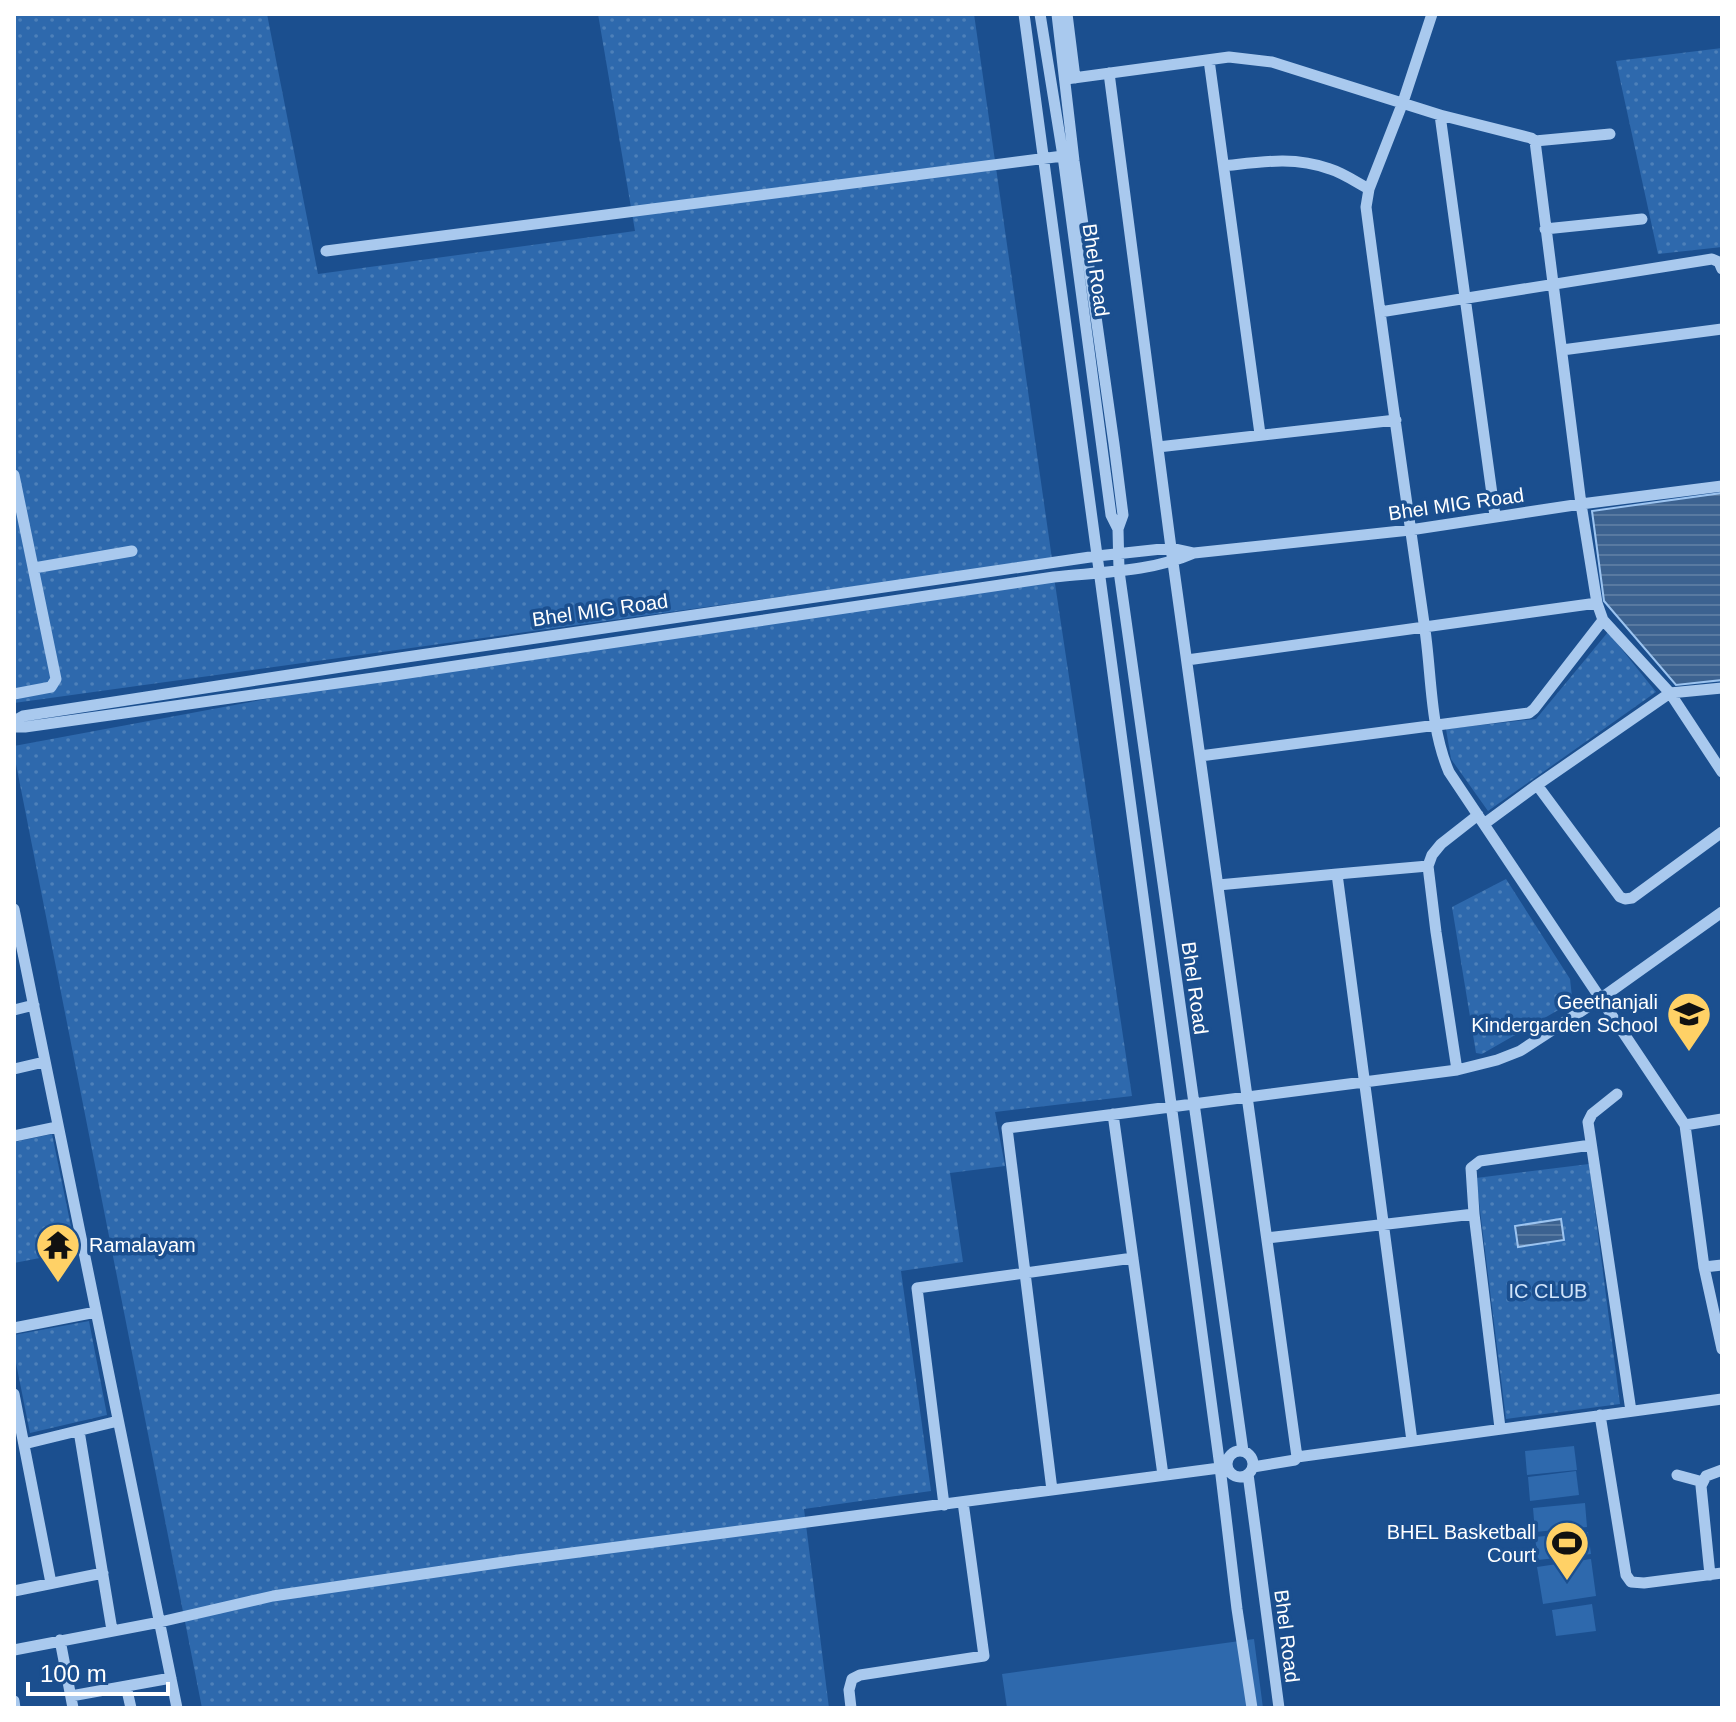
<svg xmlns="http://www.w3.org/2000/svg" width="1736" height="1722" viewBox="0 0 1736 1722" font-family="Arial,sans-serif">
  <defs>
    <pattern id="grass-dots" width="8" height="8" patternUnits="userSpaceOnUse" patternTransform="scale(2)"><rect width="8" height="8" fill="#2e69ad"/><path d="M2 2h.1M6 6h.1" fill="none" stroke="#4d80b9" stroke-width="1.8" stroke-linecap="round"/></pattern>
    <pattern id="water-rules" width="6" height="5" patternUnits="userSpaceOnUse" patternTransform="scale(2)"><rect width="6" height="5" fill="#3c6290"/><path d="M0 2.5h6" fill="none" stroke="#597aa1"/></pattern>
  </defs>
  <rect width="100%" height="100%" fill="#1b4f8f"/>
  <path fill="url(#grass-dots)" d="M14 14H267L318 274 635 231 598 14H974L1052 559 14 703Z
    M1722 48V247L1658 254 1616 61Z
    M1054 577 1132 1096 995 1112 1005 1166 950 1173 963 1262 901 1271 931 1491 804 1509 829 1708H202L14 754V746L395 675Z
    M1608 632 1656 692 1488 811 1451 759 1446 729 1536 719Z
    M1506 879 1570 979 1572 997 1567 1005 1482 1054 1476 1053 1452 907Z
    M52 1134 76 1251 14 1263V1142Z
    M1589 1164 1620 1404 1506 1419 1476 1178Z
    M89 1321 107 1415 30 1433 14 1353V1335Z"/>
  <path fill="#2e69ad" d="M1574 1446 1577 1470 1527 1475 1525 1451Z
    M1576 1471 1579 1495 1530 1501 1528 1477Z
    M1585 1503 1587 1527 1535 1532 1533 1508Z
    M1588 1532 1591 1554 1538 1560 1535 1537Z
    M1591 1559 1596 1596 1543 1604 1537 1567Z
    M1592 1604 1596 1631 1556 1636 1552 1610Z
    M1254 1639 1263 1708H1007L1002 1674Z"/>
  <path fill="url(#water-rules)" stroke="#9cc4f0" stroke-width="2" d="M1722 493V680L1676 685 1604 601 1592 511Z
    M1561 1219 1564 1240 1518 1247 1515 1226Z"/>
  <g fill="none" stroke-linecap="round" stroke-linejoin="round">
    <path stroke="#a9c9ee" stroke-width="11" d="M1024 14 1220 1467 1237 1609 1252 1708
      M1040 14 1063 156 1111 515 1118 529
      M1057 14 1074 161 1114 444 1123 515 1118 529 1119 571 1243 1451
      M1067 14 1075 78
      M1432 14 1403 102 1369 189 1366 207C1384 346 1404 484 1424 623 1432 673 1429 725 1449 772L1685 1125 1704 1267 1722 1349
      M1209 60 1260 434
      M1109 73 1171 548 1297 1457
      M1066 79 1229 57 1272 62 1440 115 1531 138 1535 141 1581 504 1597 603 1603 620 1670 693 1722 772
      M1440 115 1495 516
      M1535 141 1610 134
      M1224 166C1261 162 1293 156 1330 169 1343 173 1356 182 1369 189
      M1545 229 1642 219
      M326 251 1063 156
      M1380 312 1712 259 1719 262 1722 269
      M1562 350 1722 329
      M1158 447 1396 420
      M14 475 56 679 51 687 14 694
      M34 568 132 551
      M1187 660 1597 603
      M14 721 23 716 393 659 1097 556 1171 548 1194 553 1410 530 1581 504 1722 486
      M14 727H25L395 675 1054 577C1100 572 1151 572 1194 553
      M1200 756 1529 713 1534 709 1603 620
      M1537 785 1620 897 1625 899 1632 898 1722 832
      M1484 824 1537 785 1670 693 1722 688
      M1337 874 1428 866
      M1218 885 1337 874 1412 1441
      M14 909 177 1708
      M14 1010 34 1005
      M14 1069 44 1062
      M1457 1070 1436 932 1428 866 1432 855 1441 844 1478 815
      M1617 1094 1592 1114 1588 1122 1631 1411
      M1113 1114 1163 1475
      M1685 1125 1722 1119
      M14 1136 57 1127
      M1267 1238 1474 1214
      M1704 1267 1722 1265
      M14 1328 96 1312
      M14 1394 51 1583
      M1600 1415 1626 1575 1631 1582 1644 1583 1722 1573
      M1500 1428 1474 1214 1471 1168 1480 1161 1591 1145
      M79 1431 112 1630
      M24 1444 118 1421
      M1227 1464a13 13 0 1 1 26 0a13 13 0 1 1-26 0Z
      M1253 1467 1295 1460 1297 1457 1722 1399
      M1248 1474 1279 1708
      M1677 1475 1703 1482
      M1052 1490 1007 1128 1457 1070 1497 1060 1520 1051 1600 999 1722 912
      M944 1505 917 1288 1133 1258
      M1710 1575 1701 1486 1706 1476 1722 1470
      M14 1591 103 1573
      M60 1640 73 1708
      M14 1650 160 1622 273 1596 518 1560 1227 1467
      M126 1686 131 1708
      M71 1696 171 1678
      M14 1701 15 1708
      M851 1708 849 1690 852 1679 860 1675 984 1656 963 1502"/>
  </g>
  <defs>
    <g id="school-pin" transform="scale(2.3)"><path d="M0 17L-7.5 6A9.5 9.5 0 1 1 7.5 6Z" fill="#ffd166" stroke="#1b4f8f"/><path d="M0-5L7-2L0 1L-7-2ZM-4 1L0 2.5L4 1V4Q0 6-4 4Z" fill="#111"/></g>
    <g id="temple-pin" transform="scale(2.3)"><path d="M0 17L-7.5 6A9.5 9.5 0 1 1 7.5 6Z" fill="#ffd166" stroke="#1b4f8f"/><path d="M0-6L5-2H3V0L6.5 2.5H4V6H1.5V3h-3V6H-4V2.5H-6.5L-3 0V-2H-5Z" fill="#111"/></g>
    <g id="stadium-pin" transform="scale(2.3)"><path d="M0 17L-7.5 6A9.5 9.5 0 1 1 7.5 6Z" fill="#ffd166" stroke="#1b4f8f"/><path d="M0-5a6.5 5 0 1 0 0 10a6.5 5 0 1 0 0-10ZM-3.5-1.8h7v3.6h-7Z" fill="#111"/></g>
  </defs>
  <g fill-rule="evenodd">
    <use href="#school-pin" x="1689" y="1014"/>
    <use href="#temple-pin" x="58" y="1245"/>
    <use href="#stadium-pin" x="1567" y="1543"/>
  </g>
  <g text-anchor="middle" stroke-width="7" stroke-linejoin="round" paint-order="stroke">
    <g font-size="20" fill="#fff" stroke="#1b4f8f">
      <text transform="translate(1096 270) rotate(82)" y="7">Bhel Road</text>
      <text transform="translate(1456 504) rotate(-8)" y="7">Bhel MIG Road</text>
      <text transform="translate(600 610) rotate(-8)" y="7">Bhel MIG Road</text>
      <text transform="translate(1195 988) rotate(82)" y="7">Bhel Road</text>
      <text transform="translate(1287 1636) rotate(83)" y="7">Bhel Road</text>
    </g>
    <g font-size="20" fill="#fff" stroke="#1b4f8f" text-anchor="end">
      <text x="1658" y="1009">Geethanjali<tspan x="1658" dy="23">Kindergarden School</tspan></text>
      <text x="89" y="1252" text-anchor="start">Ramalayam</text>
      <text x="1536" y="1539">BHEL Basketball<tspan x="1536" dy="23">Court</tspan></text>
    </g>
    <g font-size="20" fill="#cfe3fa" stroke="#1b4f8f">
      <text x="1548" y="1298">IC CLUB</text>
    </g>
  </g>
  <rect width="1736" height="1722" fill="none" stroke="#ffffff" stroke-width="32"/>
  <path d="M28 1682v12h140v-12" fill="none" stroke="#ffffff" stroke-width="4"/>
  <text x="40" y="1682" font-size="24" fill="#ffffff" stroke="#1b4f8f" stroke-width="6" paint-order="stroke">100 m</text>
</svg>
